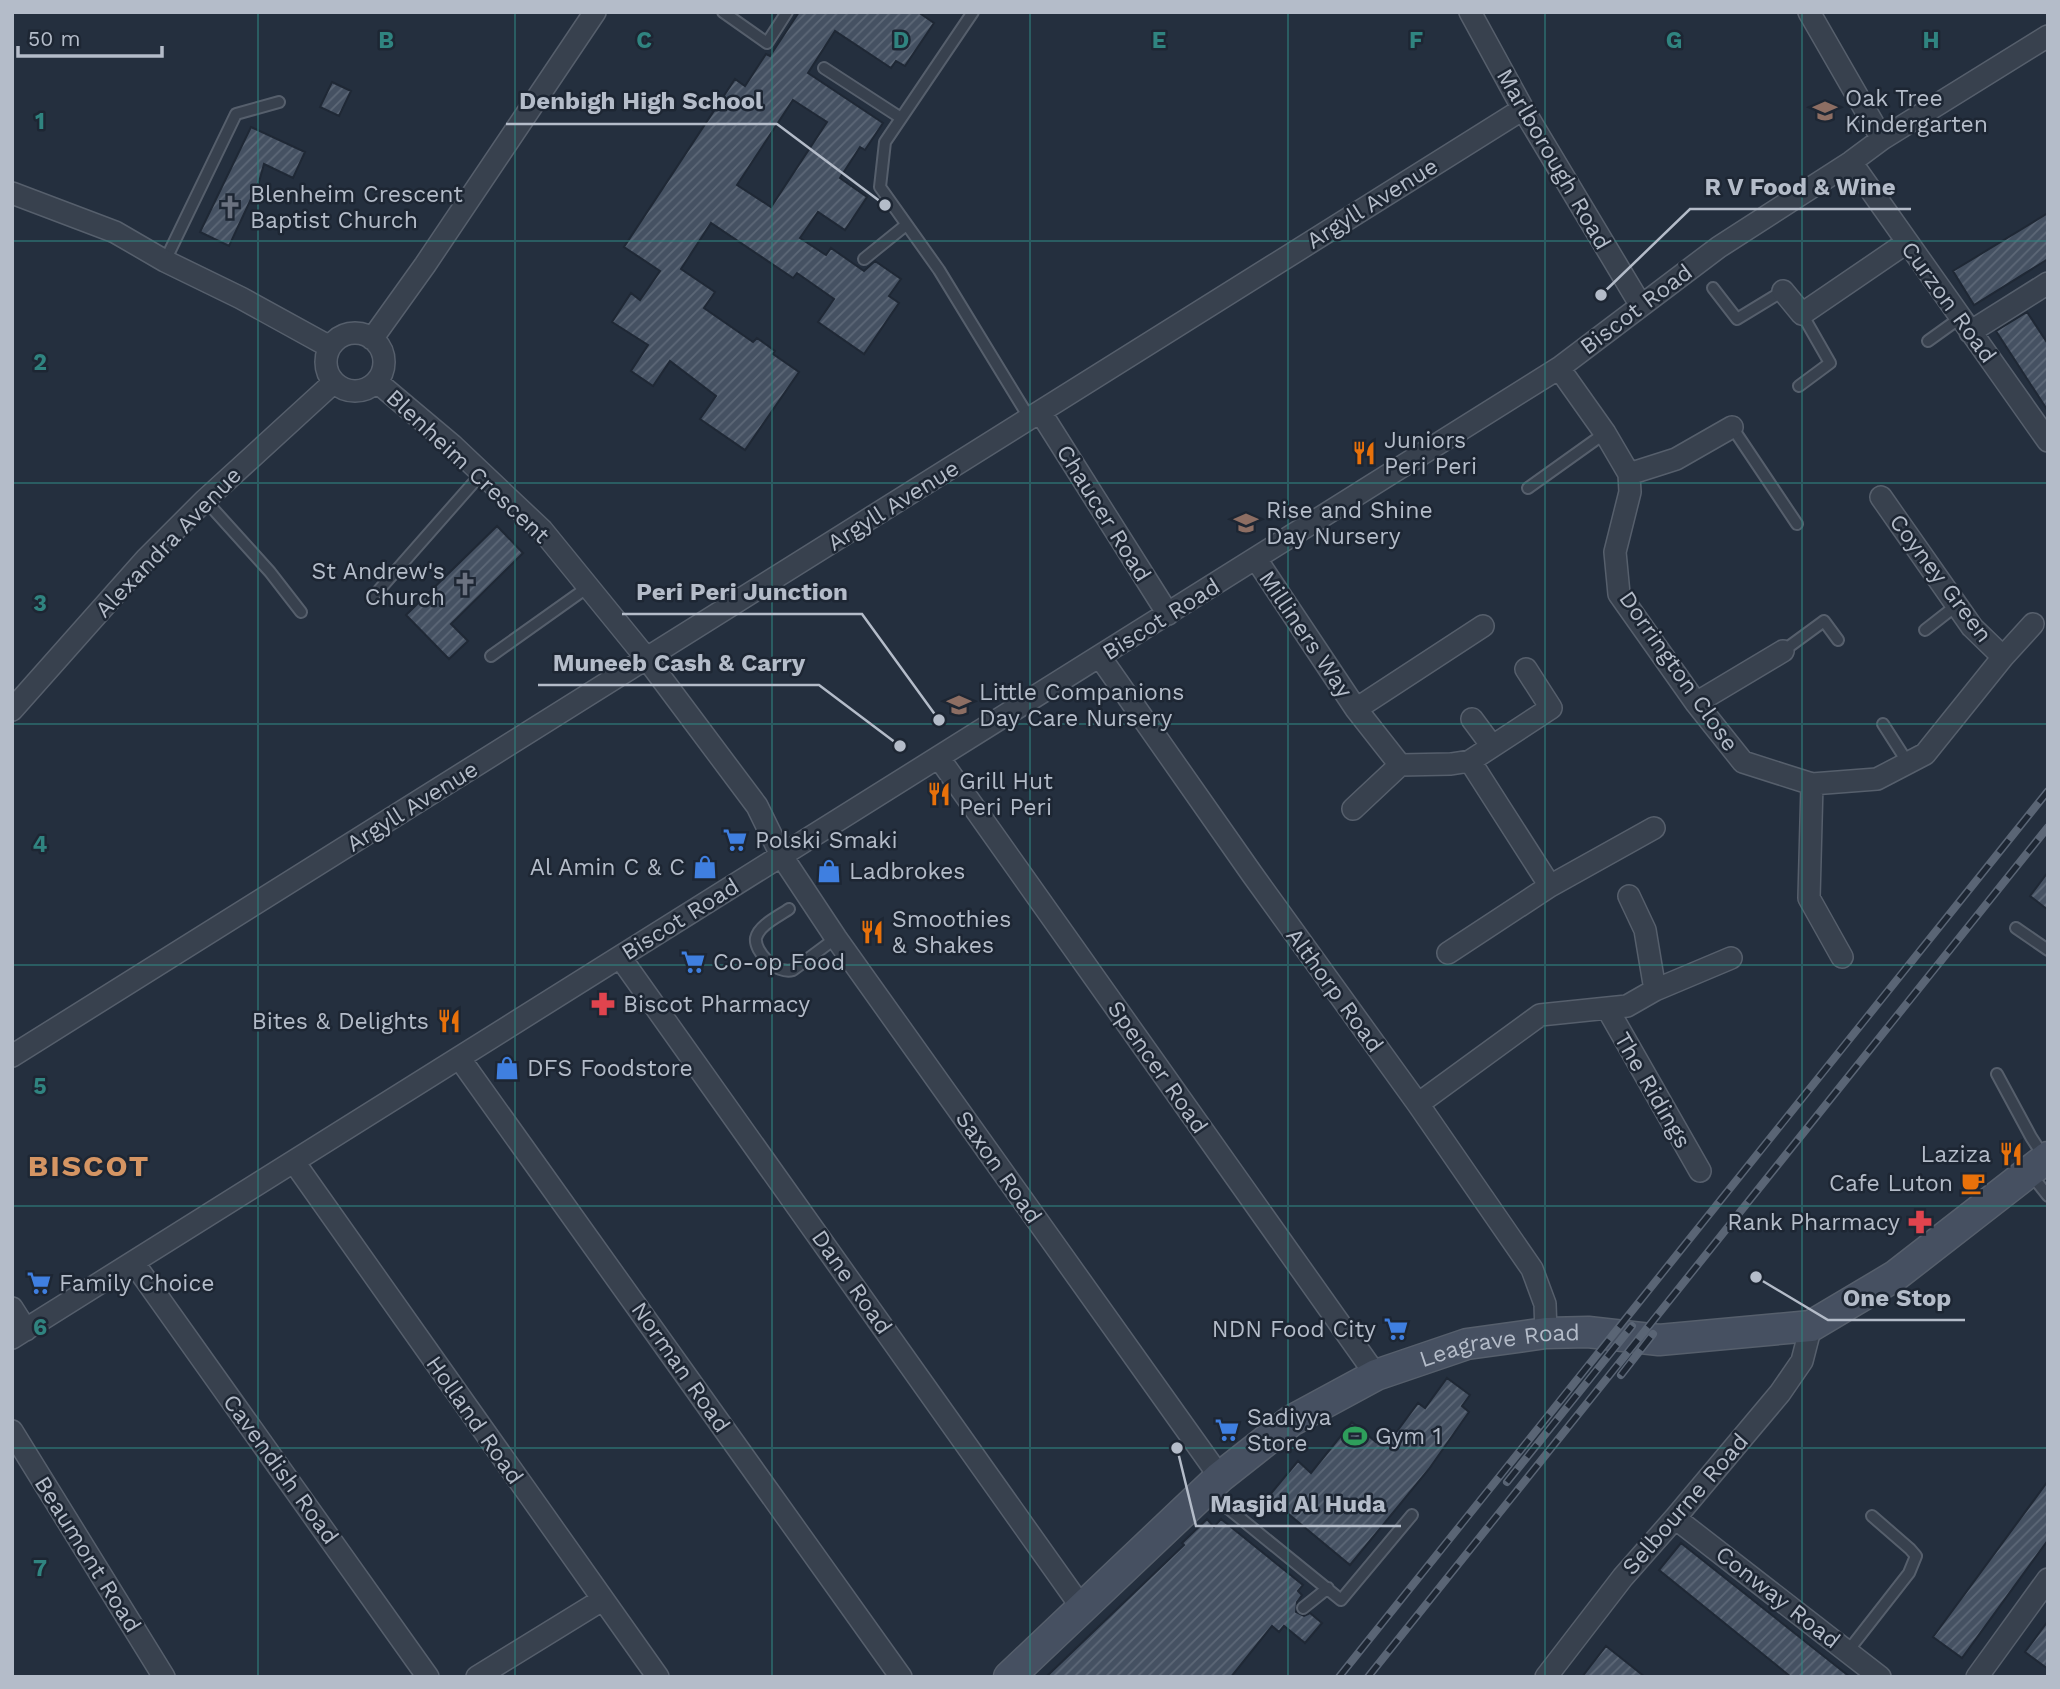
<svg xmlns="http://www.w3.org/2000/svg" width="2060" height="1689" viewBox="0 0 2060 1689" font-family="'Work Sans',sans-serif">
  <defs>
    <pattern id="building-hatch" width="6" height="6" patternUnits="userSpaceOnUse" patternTransform="scale(1.75)"><rect width="6" height="6" fill="#455162"/><path d="M-1 1l2-2M0 6l6-6M5 7l2-2" fill="none" stroke="#5d6877"/></pattern>
  </defs>
  <rect width="100%" height="100%" fill="#242f3e"/>
  <path fill="url(#building-hatch)" stroke="#1f2835" stroke-width="2" fill-rule="evenodd" d="M799 12H918L934 23 905 66 896 61 891 68 835 31 808 73 883 123 865 150 860 147 840 178 867 197 845 230 818 212 800 238 826 255 831 248 864 271 875 261 901 279 889 296 899 303 864 354 818 322 834 299 797 273 793 278 711 223 681 269 715 292 704 308 753 342 757 338 775 351 773 354 799 372 745 450 700 419 716 396 670 361 653 386 631 371 648 345 612 322 631 293 640 300 660 271 624 247 735 79 745 86 766 54 770 56ZM793 100 827 122 771 207 737 185Z
    M332 82 351 91 339 116 320 107Z
    M251 127 305 152 293 178 264 164 259 182 229 246 200 232Z
    M2048 213V259L1974 305 1953 271Z
    M2027 312 2048 344V411L1996 331Z
    M497 526 523 553 451 624 468 641 449 659 406 615Z
    M2048 872V910L2030 896Z
    M1447 1378 1470 1395 1462 1406 1469 1412 1429 1469 1350 1565 1268 1497 1298 1461 1311 1473 1352 1422 1376 1442 1385 1432 1392 1438 1418 1403 1425 1408Z
    M2048 1481V1540L1962 1658 1933 1637Z
    M1207 1519 1214 1527 1221 1519 1303 1585 1298 1591 1302 1595 1297 1602 1296 1612 1304 1616 1310 1613 1322 1623 1305 1643 1284 1626 1279 1632 1272 1626 1231 1677H1046L1184 1545 1182 1543Z
    M1681 1543 1850 1677H1791L1659 1570Z
    M2048 1621V1669L2025 1652Z
    M1606 1646 1645 1677H1582Z"/>
  <g fill="none" stroke-linecap="round" stroke-linejoin="round">
    <g stroke="#565f6c" stroke-width="14">
      <path id="lane" d="M723 12 767 43 787 12
        M973 12 885 142 880 187 939 270 1030 419
        M824 68 901 118
        M864 259 906 225
        M165 261 236 114 279 102
        M1713 288 1737 319 1783 291
        M1928 341 1960 318
        M1799 386 1830 363 1802 314
        M1732 427 1797 524
        M1528 488 1605 433
        M205 500 270 572 301 612
        M372 598 482 473
        M1925 630 1957 605
        M1783 651 1824 621 1838 640
        M491 656 588 587
        M1883 724 1908 763
        M789 909C779 916 759 925 756 938 754 952 777 975 793 970L836 938
        M2016 928 2048 950
        M1997 1074 2031 1137 2044 1157
        M2030 1173 2048 1196
        M1208 1492 1341 1600 1412 1515
        M1303 1608 1328 1588
        M1848 1651 1909 1573 1916 1556 1910 1549 1872 1516"/>
    </g>
    <g stroke="#565f6c" stroke-width="24">
      <path id="street" d="M1470 12 1523 109 1640 304
        M1809 12 1882 139
        M1851 162 2048 441
        M12 193 115 232 165 261 241 298 330 347
        M1783 291 1802 314 1906 243
        M1970 332 2048 283
        M326 362a29 29 0 1 1 58 0a29 29 0 1 1-58 0Z
        M372 339 425 265 595 12
        M1559 368 1605 433 1629 474 1630 492 1615 552 1619 594 1696 703 1743 762 1812 784 1877 779 1925 754 2003 657 2033 624
        M377 382 452 445 542 530 647 659 757 806 781 855 836 938 1220 1477
        M1041 413 1168 614
        M1629 474 1676 459 1732 427
        M1881 497 1972 627 2003 657
        M1256 559 1356 709 1400 765 1451 764 1470 761 1551 708 1526 669
        M1100 657 1252 874 1418 1104 1532 1269 1545 1304 1546 1333
        M1696 703 1783 651
        M1356 709 1483 626
        M12 710 146 559 205 500 333 383
        M1472 719 1492 746
        M939 758 1376 1375
        M1470 761 1550 886
        M1812 784 1809 898 1842 957
        M1353 809 1400 765
        M1629 896 1645 930 1655 990
        M1448 953 1550 886 1654 828
        M620 957 1082 1608
        M1607 1008 1700 1171
        M12 1056 1523 109
        M460 1059 901 1677
        M1418 1104 1540 1015 1627 1006 1655 990 1731 958
        M294 1162 658 1677
        M133 1262 428 1677
        M12 1308 26 1330
        M12 1338 1559 368 1719 247 1851 162 1882 139 2048 36
        M12 1431 164 1677
        M1675 1518 1880 1677
        M477 1677 602 1600
        M1546 1677 1623 1577 1675 1518 1780 1393 1802 1361 1811 1326
        M1977 1677 2048 1579"/>
    </g>
    <g stroke="#565f6c" stroke-width="33">
      <g id="secondary">
        <path id="s1" d="M1009 1677 1220 1477 1291 1421 1376 1375 1467 1344 1546 1333 1588 1332 1659 1340 1811 1326 1895 1276 2048 1157"/>
      </g>
    </g>
    <use href="#lane" stroke="#38414e" stroke-width="10"/>
    <use href="#street" stroke="#38414e" stroke-width="21"/>
    <use href="#secondary" stroke="#465061" stroke-width="30"/>
    <g stroke="#5a6575" stroke-width="8">
      <path id="rail" d="M1621 1375 1653 1334
        M1507 1482 1632 1326
        M1339 1677 2048 791
        M1368 1677 2048 827"/>
    </g>
    <use href="#rail" stroke="#1d2633" stroke-width="5" stroke-dasharray="16" stroke-linecap="butt"/>
  </g>
  <path fill="none" stroke="#308480" stroke-width="2" stroke-opacity="0.55" d="M258 12V1677M515 12V1677M772 12V1677M1030 12V1677M1288 12V1677M1545 12V1677M1802 12V1677M12 241H2048M12 483H2048M12 724H2048M12 965H2048M12 1206H2048M12 1448H2048"/>
  <defs>
    <g id="school-bare" transform="scale(1.89)"><path d="M0-5L7-2L0 1L-7-2ZM-4 1L0 2.5L4 1V4Q0 6-4 4Z" fill="#8d6e63" stroke="#1d2633" stroke-width="2.5" paint-order="stroke"/></g>
    <g id="church-bare" transform="scale(1.89)"><path d="M-1.2-6h2.4v3.5h3.3v2.4h-3.3V6h-2.4V-.1h-3.3v-2.4h3.3Z" fill="#6b7280" stroke="#1d2633" stroke-width="2.5" paint-order="stroke"/></g>
    <g id="restaurant-bare" transform="scale(1.89)"><path d="M-5-6h1v4h1v-4h1v4h1v-4h1v5L-1.5 .5V6h-2V.5L-5-1ZM5-6V6H3V1.5H1.5Q1.5-4 5-6Z" fill="#e8710a" stroke="#1d2633" stroke-width="2.5" paint-order="stroke"/></g>
    <g id="supermarket-bare" transform="scale(1.89)"><path d="M-6-5.5h2.5l.6 2H6L4.5 2H-2.5L-4.4-4H-6ZM-1.5 3.2a1.3 1.3 0 1 0 .1 0ZM3 3.2a1.3 1.3 0 1 0 .1 0Z" fill="#3f7fe0" stroke="#1d2633" stroke-width="2.5" paint-order="stroke"/></g>
    <g id="shop-bare" transform="scale(1.89)"><path d="M-5-2.5h2.3a2.7 3.5 0 0 1 5.4 0H5L5.5 6h-11ZM-1.5-2.5h3a1.5 2.3 0 0 0-3 0Z" fill="#3f7fe0" stroke="#1d2633" stroke-width="2.5" paint-order="stroke"/></g>
    <g id="pharmacy-bare" transform="scale(1.89)"><path d="M-2-6h4v4h4v4h-4v4h-4v-4h-4v-4h4Z" fill="#e0444e" stroke="#1d2633" stroke-width="2.5" paint-order="stroke"/></g>
    <g id="cafe-bare" transform="scale(1.89)"><path d="M-5.5-4.5H6V0H3Q3 3.5 0 3.5H-2.5Q-5.5 3.5-5.5 0ZM3-3.2v2h1.7v-2ZM-6 4.5H4V6H-6Z" fill="#e8710a" stroke="#1d2633" stroke-width="2.5" paint-order="stroke"/></g>
    <g id="stadium-bare" transform="scale(1.89)"><path d="M0-5a6.5 5 0 1 0 0 10a6.5 5 0 1 0 0-10ZM-3.5-1.8h7v3.6h-7Z" fill="#2e9e5b" stroke="#1d2633" stroke-width="2.5" paint-order="stroke"/></g>
  </defs>
  <g fill-rule="evenodd">
    <use href="#school-bare" x="1825" y="111"/>
    <use href="#church-bare" x="230" y="207"/>
    <use href="#restaurant-bare" x="1364" y="453"/>
    <use href="#school-bare" x="1246" y="523"/>
    <use href="#church-bare" x="465" y="584"/>
    <use href="#school-bare" x="959" y="705"/>
    <use href="#restaurant-bare" x="939" y="794"/>
    <use href="#supermarket-bare" x="735" y="840"/>
    <use href="#shop-bare" x="705" y="867"/>
    <use href="#shop-bare" x="829" y="871"/>
    <use href="#restaurant-bare" x="872" y="932"/>
    <use href="#supermarket-bare" x="693" y="962"/>
    <use href="#pharmacy-bare" x="603" y="1004"/>
    <use href="#restaurant-bare" x="449" y="1021"/>
    <use href="#shop-bare" x="507" y="1068"/>
    <use href="#restaurant-bare" x="2011" y="1154"/>
    <use href="#cafe-bare" x="1973" y="1183"/>
    <use href="#pharmacy-bare" x="1920" y="1222"/>
    <use href="#supermarket-bare" x="39" y="1283"/>
    <use href="#supermarket-bare" x="1396" y="1329"/>
    <use href="#supermarket-bare" x="1227" y="1430"/>
    <use href="#stadium-bare" x="1355" y="1436"/>
  </g>
  <g text-anchor="middle" stroke-width="5" stroke-linejoin="round" paint-order="stroke">
    <g font-size="23" fill="#b4bcc9" stroke="#1d2633" text-anchor="start">
      <text x="1845" y="106">Oak Tree<tspan x="1845" dy="26">Kindergarten</tspan></text>
      <text x="250" y="202">Blenheim Crescent<tspan x="250" dy="26">Baptist Church</tspan></text>
      <text x="1384" y="448">Juniors<tspan x="1384" dy="26">Peri Peri</tspan></text>
      <text x="1266" y="518">Rise and Shine<tspan x="1266" dy="26">Day Nursery</tspan></text>
      <text x="445" y="579" text-anchor="end">St Andrew's<tspan x="445" dy="26">Church</tspan></text>
      <text x="979" y="700">Little Companions<tspan x="979" dy="26">Day Care Nursery</tspan></text>
      <text x="959" y="789">Grill Hut<tspan x="959" dy="26">Peri Peri</tspan></text>
      <text x="755" y="848">Polski Smaki</text>
      <text x="685" y="875" text-anchor="end">Al Amin C &amp; C</text>
      <text x="849" y="879">Ladbrokes</text>
      <text x="892" y="927">Smoothies<tspan x="892" dy="26">&amp; Shakes</tspan></text>
      <text x="713" y="970">Co-op Food</text>
      <text x="623" y="1012">Biscot Pharmacy</text>
      <text x="429" y="1029" text-anchor="end">Bites &amp; Delights</text>
      <text x="527" y="1076">DFS Foodstore</text>
      <text x="1991" y="1162" text-anchor="end">Laziza</text>
      <text x="1953" y="1191" text-anchor="end">Cafe Luton</text>
      <text x="1900" y="1230" text-anchor="end">Rank Pharmacy</text>
      <text x="59" y="1291">Family Choice</text>
      <text x="1376" y="1337" text-anchor="end">NDN Food City</text>
      <text x="1247" y="1425">Sadiyya<tspan x="1247" dy="26">Store</tspan></text>
      <text x="1375" y="1444">Gym 1</text>
    </g>
    <g font-size="23" fill="#b4bcc9" stroke="#1d2633">
      <text transform="translate(1554 159) rotate(60)" y="8">Marlborough Road</text>
      <text transform="translate(1372 203) rotate(-32)" y="8">Argyll Avenue</text>
      <text transform="translate(1949 302) rotate(54)" y="8">Curzon Road</text>
      <text transform="translate(1636 309) rotate(-37)" y="8">Biscot Road</text>
      <text transform="translate(468 466) rotate(43)" y="8">Blenheim Crescent</text>
      <text transform="translate(893 505) rotate(-32)" y="8">Argyll Avenue</text>
      <text transform="translate(1104 513) rotate(58)" y="8">Chaucer Road</text>
      <text transform="translate(168 542) rotate(-46)" y="8">Alexandra Avenue</text>
      <text transform="translate(1941 578) rotate(53)" y="8">Coyney Green</text>
      <text transform="translate(1161 619) rotate(-32)" y="8">Biscot Road</text>
      <text transform="translate(1306 634) rotate(56)" y="8">Milliners Way</text>
      <text transform="translate(1679 671) rotate(55)" y="8">Dorrington Close</text>
      <text transform="translate(412 806) rotate(-32)" y="8">Argyll Avenue</text>
      <text transform="translate(680 919) rotate(-32)" y="8">Biscot Road</text>
      <text transform="translate(1335 990) rotate(54)" y="8">Althorp Road</text>
      <text transform="translate(1158 1067) rotate(55)" y="8">Spencer Road</text>
      <text transform="translate(1653 1090) rotate(60)" y="8">The Ridings</text>
      <text transform="translate(999 1167) rotate(55)" y="8">Saxon Road</text>
      <text transform="translate(852 1282) rotate(55)" y="8">Dane Road</text>
      <text dy="8" stroke="none"><textPath href="#s1" startOffset="606">Leagrave Road</textPath></text>
      <text transform="translate(681 1367) rotate(55)" y="8">Norman Road</text>
      <text transform="translate(475 1420) rotate(55)" y="8">Holland Road</text>
      <text transform="translate(281 1469) rotate(54)" y="8">Cavendish Road</text>
      <text transform="translate(1685 1504) rotate(-49)" y="8">Selbourne Road</text>
      <text transform="translate(88 1554) rotate(58)" y="8">Beaumont Road</text>
      <text transform="translate(1778 1597) rotate(38)" y="8">Conway Road</text>
    </g>
    <g font-size="30" font-weight="bold" letter-spacing="2" fill="#d59563" stroke="#1d2633">
      <text x="89" y="1176">BISCOT</text>
    </g>
  </g>
  <g font-size="23" text-anchor="middle" font-weight="bold" fill="#308480" stroke="#1d2633" stroke-width="5" stroke-linejoin="round" paint-order="stroke">
    <text x="386" y="48">B</text>
    <text x="644" y="48">C</text>
    <text x="901" y="48">D</text>
    <text x="1159" y="48">E</text>
    <text x="1416" y="48">F</text>
    <text x="1674" y="48">G</text>
    <text x="1931" y="48">H</text>
    <text x="40" y="129">1</text>
    <text x="40" y="370">2</text>
    <text x="40" y="611">3</text>
    <text x="40" y="852">4</text>
    <text x="40" y="1094">5</text>
    <text x="40" y="1335">6</text>
    <text x="40" y="1576">7</text>
  </g>
  <path fill="none" stroke="#b4bcc9" stroke-width="2.5" d="M885 205L777 124H506M1601 295L1690 209H1911M939 720L862 614H622M900 746L819 685H538M1756 1277L1828 1320H1965M1177 1448L1196 1526H1401"/>
  <g fill="#b4bcc9" stroke="#1d2633" stroke-width="2.5">
    <circle cx="885" cy="205" r="7"/>
    <circle cx="1601" cy="295" r="7"/>
    <circle cx="939" cy="720" r="7"/>
    <circle cx="900" cy="746" r="7"/>
    <circle cx="1756" cy="1277" r="7"/>
    <circle cx="1177" cy="1448" r="7"/>
  </g>
  <g font-size="24" text-anchor="middle" font-weight="bold" fill="#b4bcc9" stroke="#1d2633" stroke-width="5" stroke-linejoin="round" paint-order="stroke">
    <text x="641" y="109">Denbigh High School</text>
    <text x="1800" y="195">R V Food &amp; Wine</text>
    <text x="742" y="600">Peri Peri Junction</text>
    <text x="679" y="671">Muneeb Cash &amp; Carry</text>
    <text x="1897" y="1306">One Stop</text>
    <text x="1298" y="1512">Masjid Al Huda</text>
  </g>
  <rect width="2060" height="1689" fill="none" stroke="#b4bcc9" stroke-width="28"/>
  <path d="M18 46v10h144v-10" fill="none" stroke="#b4bcc9" stroke-width="3.5"/>
  <text x="28" y="46" font-size="21" fill="#b4bcc9" stroke="#1d2633" stroke-width="5" paint-order="stroke">50 m</text>
</svg>
